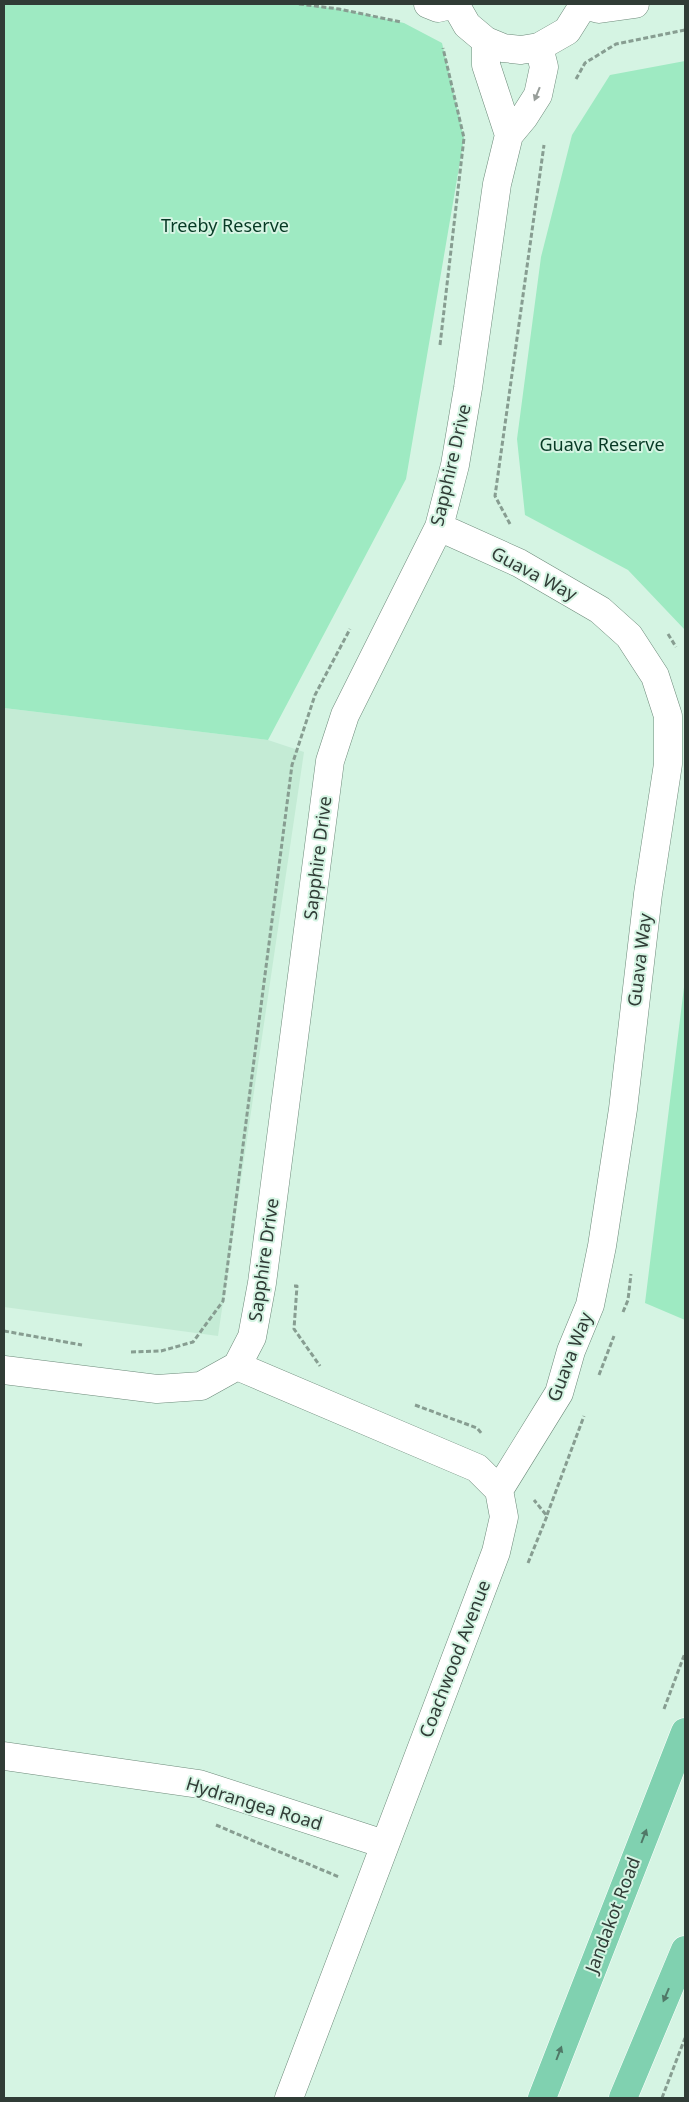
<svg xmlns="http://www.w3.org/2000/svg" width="689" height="2102" viewBox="0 0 689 2102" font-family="'Noto Sans',sans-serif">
  <rect width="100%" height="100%" fill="#d5f4e3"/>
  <path fill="#c4ebd5" d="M4 708 268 740 304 752 218 1336 4 1307Z"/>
  <path fill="#9eeac2" d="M4 4H299L339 9 404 23 442 43 464 138 406 479 268 740 4 708Z
    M685 61V630L628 570 525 515 517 439 541 257 572 135 610 75Z
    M685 979V1320L645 1303Z"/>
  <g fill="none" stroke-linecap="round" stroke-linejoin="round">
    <g stroke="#6d8a7a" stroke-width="29">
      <path id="minor" d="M428 4 438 8 455 4 467 25 486 41 503 48 521 50 539 47 567 31 584 4
        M584 5 599 9 635 4
        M486 41V65L509 135
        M439 527 519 563 600 610 629 636 655 676 668 716V764L648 894 623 1109 602 1246 590 1305 571 1351 559 1393 499 1490
        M237 1366 477 1468 499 1490 504 1517 496 1552 289 2098
        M4 1370 157 1389 201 1386 237 1366 252 1337 262 1283 330 761 345 715 439 527 455 465 468 388 497 184 509 135 524 117 538 95 544 67 539 47
        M4 1756 199 1784 384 1844"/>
    </g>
    <g stroke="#fff" stroke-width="29">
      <path id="major" d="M542 2098 685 1732
        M623 2098 685 1950"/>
    </g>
    <path stroke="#879d91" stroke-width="3" stroke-dasharray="5 2.5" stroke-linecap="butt" d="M299 4 339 9 401 22
      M576 79 585 63 616 44 685 30
      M440 345 464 138 443 48
      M510 524 495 496 544 145
      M668 634 676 647
      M294 1286H297L294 1329 320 1366
      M623 1312 628 1300 631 1274
      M4 1331 82 1345
      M131 1352 161 1351 193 1342 223 1301 292 765 315 695 350 629
      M599 1375 614 1336
      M415 1405 477 1428 482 1434
      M547 1515 584 1416
      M528 1563 547 1516 534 1500
      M664 1709 685 1653
      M216 1825 339 1877
      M662 2098 685 2038"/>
    <use href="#minor" stroke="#fff" stroke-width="28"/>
    <use href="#major" stroke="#80d1b0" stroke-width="28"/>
  </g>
  <defs><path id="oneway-solid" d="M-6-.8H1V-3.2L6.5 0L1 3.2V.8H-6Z" transform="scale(1.25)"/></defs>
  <use fill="#989e9a" href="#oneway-solid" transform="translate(537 94) rotate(112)"/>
  <g fill="#507867">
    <use href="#oneway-solid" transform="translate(644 1836) rotate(-69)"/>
    <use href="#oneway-solid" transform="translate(666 1995) rotate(113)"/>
    <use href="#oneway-solid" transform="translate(559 2053) rotate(-69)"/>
  </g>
  <g text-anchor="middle" stroke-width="4" stroke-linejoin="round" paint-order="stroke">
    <g font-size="18" fill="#073a25" stroke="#d5f4e3">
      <text x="225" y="232">Treeby Reserve</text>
      <text x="602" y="451">Guava Reserve</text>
    </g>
    <g font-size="18" fill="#303c36" stroke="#d5f4e3">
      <text transform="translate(451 465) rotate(-77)" y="6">Sapphire Drive</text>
      <text transform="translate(534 574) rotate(28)" y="6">Guava Way</text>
      <text transform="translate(318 858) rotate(-83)" y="6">Sapphire Drive</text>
      <text transform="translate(640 960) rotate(-83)" y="6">Guava Way</text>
      <text transform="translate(264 1260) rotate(-82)" y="6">Sapphire Drive</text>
      <text transform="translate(570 1357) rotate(-69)" y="6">Guava Way</text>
      <text transform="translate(455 1659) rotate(-69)" y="6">Coachwood Avenue</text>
      <text transform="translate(254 1804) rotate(17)" y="6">Hydrangea Road</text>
      <text transform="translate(613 1915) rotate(-69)" y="6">Jandakot Road</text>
    </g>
  </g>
  <rect width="689" height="2102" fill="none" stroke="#303c36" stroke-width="10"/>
</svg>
